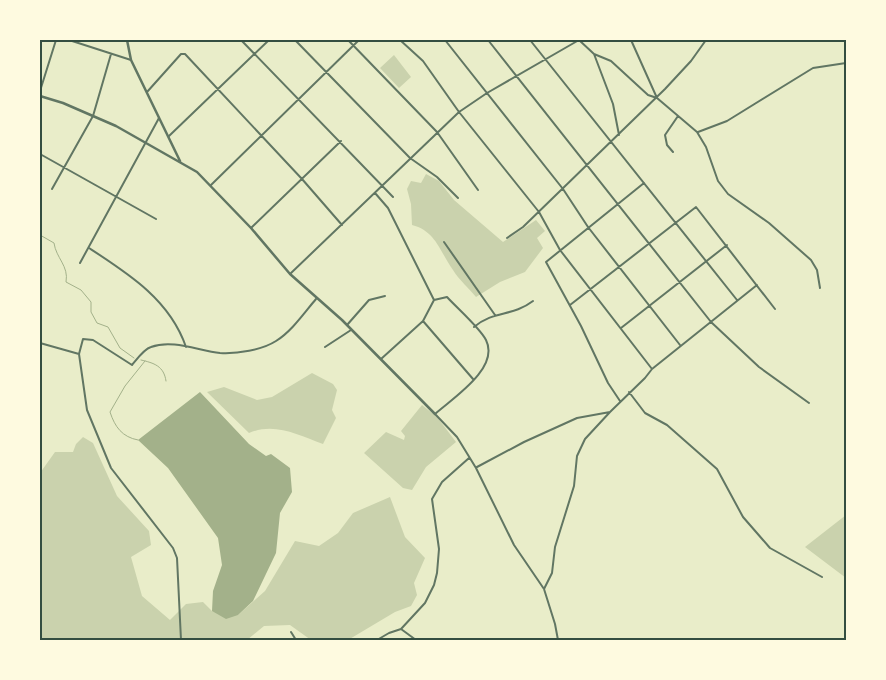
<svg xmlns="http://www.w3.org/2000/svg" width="886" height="680" viewBox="0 0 886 680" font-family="'Alegreya Sans',sans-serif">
  <rect width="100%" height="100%" fill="#e9edc9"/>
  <path fill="#cad2ad" d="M394 55 411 77 399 88 380 68Z
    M426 174 439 181 454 200 503 242 536 220 545 231 537 238 543 248 525 272 500 282 476 297C469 288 459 280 453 270 440 252 436 231 412 225L411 204 407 189 411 181 421 183Z
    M312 373 333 384 337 390 332 410 336 418 323 444C298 435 275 422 249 433L207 392 224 387 257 400 272 397Z
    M422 405 437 417 456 442 426 467 412 490 403 488 364 453 386 432 404 440 405 436 401 431Z
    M83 437 93 443 117 496 149 531 151 545 131 557 142 596 170 620 186 604 203 602 212 611 238 615 265 591 295 541 319 546 338 533 353 513 390 497 405 537 425 558 414 583 417 595 411 606 395 612 348 640H311L290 625 264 626 247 640H40V473L55 452H73L76 444Z
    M846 515V578L805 547Z"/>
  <path fill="#a3b18a" d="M200 392 249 444 266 456 271 454 290 468 292 492 280 513 276 553 253 601 238 615 226 619 212 611 213 591 222 565 218 538 168 468 138 440Z"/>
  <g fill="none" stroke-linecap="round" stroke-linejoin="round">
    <path stroke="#a3b18a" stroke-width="1" d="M40 235 54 243C56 258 69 266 66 282L81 290 91 302V312L97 323 108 327 120 348 134 358
      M141 360C154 363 164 366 166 381
      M138 440C122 437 115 427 110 412L125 386 145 361"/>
    <path stroke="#617663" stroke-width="2" d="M69 40 131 60
      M241 40 393 197
      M295 40 410 158 437 177 458 198
      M348 40 437 132 478 190
      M400 40 423 61 459 112 539 212 560 250 652 369
      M445 40 563 189 588 227 680 345
      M488 40 711 322 759 367 809 403
      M530 40 737 300
      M579 40 594 54 611 61 648 95 657 98 697 132 706 147 718 181 728 194 769 223 811 260 817 270 820 288
      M631 40 657 98
      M594 54 613 104 619 135
      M40 91 56 40
      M147 92 181 54H185L302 179 342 225
      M698 132 727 121 813 68 846 63
      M169 136 269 40
      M673 152 667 145 665 135 678 116
      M40 154 156 219
      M211 185 359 40
      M52 189 93 116 111 54
      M375 193 388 208 434 300
      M251 228 341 141
      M507 238 523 227 665 89 691 61 706 40
      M444 242 495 315
      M89 248C129 274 170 300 186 347
      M80 263 159 118
      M290 274 459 112 487 93 579 40
      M570 305 696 207 775 309
      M423 321 473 379
      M347 325 369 300 385 296
      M474 327C494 310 512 317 533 301
      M621 328 727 245
      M40 343 79 354
      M325 347 351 330
      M381 359 423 321 434 300 447 297C457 308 480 328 486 340 500 368 453 398 435 414L457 437 476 468 514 545 544 589 555 624 558 640
      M629 392 645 413 667 425 717 469 743 517 770 548 822 577
      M620 401 608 383 581 326 546 262 644 183
      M477 467 524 442 577 418 610 412
      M544 589 552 573 555 547 574 486 577 456 585 439 610 412 645 378 652 369 757 285
      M401 629 416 640
      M291 632 296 640
      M181 640 177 558 173 548 111 468 87 410 79 354 83 339 93 340 132 365C137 359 144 349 151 347 173 339 199 351 220 353 237 354 262 350 276 341 292 331 304 313 316 299
      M377 640 389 633 401 629 425 603 434 585 437 573 439 549 432 499 442 482 469 458"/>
    <path stroke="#617663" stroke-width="2.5" d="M127 40 131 60 180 161
      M40 96 63 103 116 126 197 172 251 228 290 274 342 320 435 414"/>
  </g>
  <rect width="886" height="680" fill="none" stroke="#fefae0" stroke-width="82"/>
  <rect x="41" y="41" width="804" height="598" fill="none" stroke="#344e41" stroke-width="2"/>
</svg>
